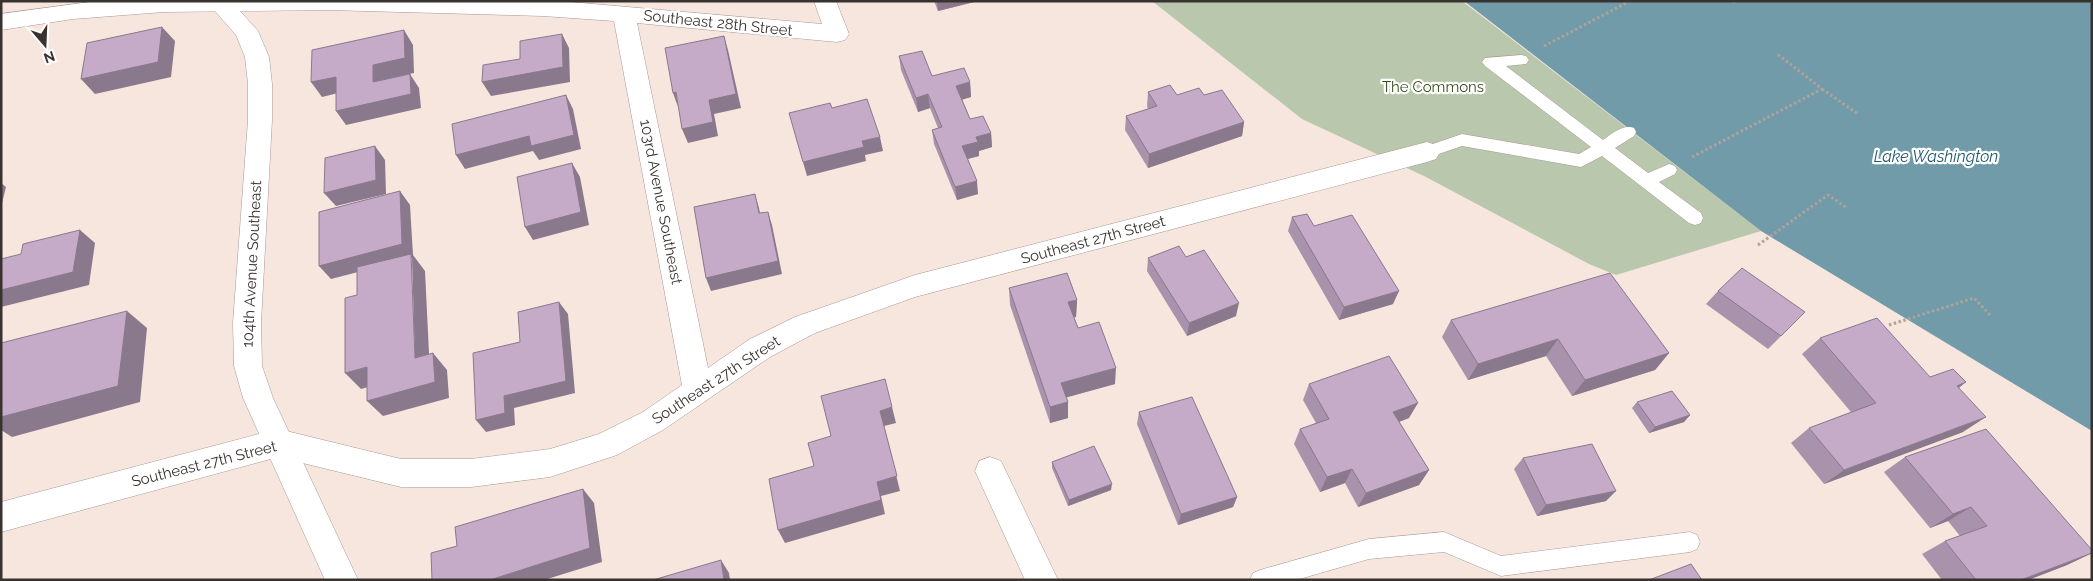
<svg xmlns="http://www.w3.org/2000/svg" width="2093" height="581" viewBox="0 0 2093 581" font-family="Raleway,sans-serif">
  <rect width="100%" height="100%" fill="#f6e6de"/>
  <path fill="#b9c7ac" d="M1152 1H1462L1761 231 1616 275 1589 264 1426 177 1302 119Z"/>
  <path fill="#719ba9" d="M1464 1H2092V431L1761 231Z"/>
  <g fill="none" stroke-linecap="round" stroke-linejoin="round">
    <g stroke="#a89992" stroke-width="1">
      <path id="lane" d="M1521 55 1526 56 1529 60 1526 64 1506 66 1603 140C1612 134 1623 124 1634 128L1636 132 1634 136 1615 148 1648 173 1669 164 1675 166 1677 170 1675 174 1659 182 1701 213 1703 218 1701 223 1695 225 1689 223 1602 156 1581 167 1462 146 1427 158 1421 156 1419 152 1421 148 1462 134 1579 154 1591 147 1485 66 1482 62 1485 58Z
        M1444 532 1501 556 1690 532 1697 535 1700 542 1697 549 1690 552 1501 576 1444 552 1369 559 1296 580H1250L1253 573 1260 570 1369 539Z"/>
    </g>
    <g stroke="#a89992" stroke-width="1">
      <path id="street" d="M97 1H559L822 24 814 1H836L849 34 845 40 837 42 637 23 708 368 750 339 795 317 915 275 1427 142 1436 145 1440 152 1436 159 1427 162 915 297 815 333 770 357 663 430 617 455 550 477 471 487H401L278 457 1 532V502L278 429 401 459H471L550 449 599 434 643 412 682 385 614 21 543 16 328 10 164 12 73 19 1 30V14Z
        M990 457 1001 461 1058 580H1025L975 471 979 461Z"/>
    </g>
    <g stroke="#a89992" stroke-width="1">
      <path id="secondary" d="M209 1H231L258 31 269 57 272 84V120L261 323 262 366 273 398 358 580H325L243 398 234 366 233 323 248 120V84L245 57 236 35 208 3Z"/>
    </g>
    <path stroke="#aea29c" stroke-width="3" stroke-dasharray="2.5 2.5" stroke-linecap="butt" d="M1733 1 1737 4
      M1544 46 1630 1
      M1822 89 1858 114
      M1692 157 1822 89 1776 53
      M1758 245 1828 195 1847 208
      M1889 325 1974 298 1990 315"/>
    <use href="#lane" fill="#fff" fill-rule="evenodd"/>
    <use href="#street" fill="#fff" fill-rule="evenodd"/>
    <use href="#secondary" fill="#fff" fill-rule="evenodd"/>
  </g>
  <path fill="#a993ac" d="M934 1H978L938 11Z
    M899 56 932 76 970 82 971 97 962 99 970 119 991 133 992 147 979 151V156L968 159 978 194 957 200 934 144 932 130 938 128 930 108 918 112 901 70Z
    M1148 92 1177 95H1204L1244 122 1242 136 1148 168 1125 130 1126 116 1148 109 1147 106Z
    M1292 217 1314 226 1393 304 1339 320 1288 231Z
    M1148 258 1236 316 1187 336 1147 271Z
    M1009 288 1077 300 1076 317H1074L1078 328 1115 384 1066 397 1068 418 1050 423 1010 305Z
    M1718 291 1805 312 1768 349 1706 304Z
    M1451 320 1669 353 1655 370 1572 396 1546 356 1468 380 1442 337Z
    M1820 338 1930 377 1966 382 1959 388 1963 432 1824 484 1791 443 1809 428 1851 412 1802 354Z
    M1309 384 1409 418 1399 422 1429 470 1419 485 1358 507 1345 483 1320 492 1294 444 1300 429 1316 423 1303 400Z
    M1637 402 1690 415 1684 422 1649 433 1632 408Z
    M1139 412 1237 497 1233 507 1178 525 1137 424Z
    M1905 457 2092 553 2067 565 2028 580H1942L1922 554 1945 541 1960 536 1948 521 1930 528 1884 472Z
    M1523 458 1606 501 1537 516 1514 469Z
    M1052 462 1111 490 1068 506 1052 468Z"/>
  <path fill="#8a788c" d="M937 1H978L938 11Z
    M162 27 175 41 171 77 95 94 81 79Z
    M404 30 413 45 414 73 373 82V65Z
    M562 34 569 48 570 82 491 96 482 82Z
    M724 36 728 50 741 108 714 114 718 136 688 143 682 129 709 100Z
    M410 74 419 88 421 108 346 125 336 111Z
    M336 77 346 91 322 97 311 82Z
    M970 82 971 97 958 101 956 86Z
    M676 92 678 107 673 93Z
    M928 94 930 108 918 112 916 98Z
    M566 95 573 109 581 149 539 160 533 151 465 169 456 155Z
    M1244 122 1242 136 1148 168 1149 154Z
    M991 133 992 147 979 151V156L963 160 962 146 976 137Z
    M880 137 883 151 865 155 866 161 807 176 803 162 862 141Z
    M375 146 385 160 386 194 336 206 324 193Z
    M572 163 580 177 589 225 533 240 525 227Z
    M977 181 978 194 957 200 955 187Z
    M1 183 6 187 1 207Z
    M400 191 410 205 413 255 425 271 430 374 415 358 412 258 331 279 319 266Z
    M755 194 759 208 763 227 759 213Z
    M768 212 772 225 782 274 711 291 706 278Z
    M80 230 95 243 89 285 1 307V290Z
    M1399 291 1393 304 1339 320 1344 307Z
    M1077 300 1076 317 1068 319V302Z
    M559 302 568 314 575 393 514 408 515 425 486 432 476 420 504 396Z
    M1239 303 1236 316 1187 336 1189 323Z
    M127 311 147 328 140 402 12 437 1 430V417Z
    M1558 339 1546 356 1468 380 1478 364Z
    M433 353 447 370 449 398 383 416 367 401Z
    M1669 353 1655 370 1572 396 1585 380Z
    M367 367 383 383 361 389 345 373Z
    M1116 368 1115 384 1061 399V383Z
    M1966 382 1944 398 1957 386Z
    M1068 402V418L1050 423V407Z
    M1418 403 1409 418 1385 427 1393 412Z
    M892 407 896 423 884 426 900 491 881 496 885 514 785 543 778 530 877 482 880 411Z
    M1690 415 1684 422 1649 433 1655 427Z
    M1986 417 1963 432 1824 484 1844 470Z
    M1352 469 1345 483 1320 492 1327 477Z
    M1429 470 1419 485 1358 507 1366 493Z
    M1112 484 1111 490 1068 506 1069 500Z
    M583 489 594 503 602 562 544 580H490Z
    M1616 491 1606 501 1537 516 1546 505Z
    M1237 497 1233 507 1178 525 1181 514Z
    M1971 507 1948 521 1930 528 1953 514Z
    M2092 553 2067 565 2028 580H2021Z
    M721 560 729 573 730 580H724Z"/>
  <path fill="#c5abc8" stroke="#8a788c" d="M162 27 158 62 81 79 87 43Z
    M404 30 405 58 373 65V82L410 74 411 94 336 111V77L311 82 312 50Z
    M562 34 563 67 482 82 483 65 520 59V41Z
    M724 36 736 94 709 100 713 122 682 129 676 92 673 93 665 48Z
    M922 51 932 76 964 68 970 82 956 86 970 119 983 116 991 133 976 137 978 142 962 146 977 181 955 187 932 130 942 127 928 94 916 98 899 56Z
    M1170 85 1177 95 1199 88 1204 95 1222 90 1244 122 1149 154 1126 116 1157 106 1148 92Z
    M566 95 574 135 531 146 529 136 456 155 452 124Z
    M867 99 880 137 862 141 864 147 803 162 789 113 830 103 832 108Z
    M375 146 376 180 324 193 325 158Z
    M572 163 581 212 525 227 517 177Z
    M400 191 402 244 319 266V212Z
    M755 194 759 213 768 212 778 261 706 278 694 207Z
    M1307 214 1314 226 1352 215 1399 291 1344 307 1292 217Z
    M80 230 73 272 1 290V259L21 254 23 244Z
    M1179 246 1186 257 1204 250 1239 303 1189 323 1148 258Z
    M411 254 415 358 433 353 435 382 367 401V367L345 373V298L357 295V267Z
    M1742 268 1805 312 1781 336 1718 291Z
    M1067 273 1077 300 1068 302 1078 328 1099 322 1116 368 1061 383 1068 402 1050 407 1009 288Z
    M1610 273 1669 353 1585 380 1558 339 1478 364 1451 320Z
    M559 302 566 381 504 396 505 413 476 420 473 353 520 342 518 312Z
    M127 311 118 386 1 417V343Z
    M1877 318 1930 377 1953 369 1966 382 1957 386 1986 417 1844 470 1809 428 1876 403 1820 338Z
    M1389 356 1418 403 1393 412 1429 470 1366 493 1352 469 1327 477 1300 429 1329 419 1309 384Z
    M885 379 892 407 880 411 897 476 877 482 881 500 778 530 769 479 814 466 808 443 831 436 821 396Z
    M1672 391 1690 415 1655 427 1637 402Z
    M1192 397 1237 497 1181 514 1139 412Z
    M1986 429 2092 550V553L2021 580H1976L1945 541 1987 526 1971 507 1953 514 1905 457Z
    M1592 444 1616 491 1546 505 1523 458Z
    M1094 446 1112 484 1069 500 1052 462Z
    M583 489 590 548 490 580H432L431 553 457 546 455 527Z
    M721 560 724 580H653Z
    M1691 564 1702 580H1649Z"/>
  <g text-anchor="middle" stroke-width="4.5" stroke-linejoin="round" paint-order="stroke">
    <g font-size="15" fill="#393330" stroke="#fff">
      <text transform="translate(718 23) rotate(6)" y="5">Southeast 28th Street</text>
      <text transform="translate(661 202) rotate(79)" y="5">103rd Avenue Southeast</text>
      <text transform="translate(1093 240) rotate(-15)" y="5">Southeast 27th Street</text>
      <text transform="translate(252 264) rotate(-87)" y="5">104th Avenue Southeast</text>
      <text transform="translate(716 380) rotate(-33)" y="5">Southeast 27th Street</text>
      <text transform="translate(204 464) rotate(-14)" y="5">Southeast 27th Street</text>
    </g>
    <g font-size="15" fill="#384e1b" stroke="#fff">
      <text x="1433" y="92">The Commons</text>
    </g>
    <g font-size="16" font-style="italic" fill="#1f5869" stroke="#fff">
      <text x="1936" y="162">Lake Washington</text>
    </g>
  </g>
  <rect width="2093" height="581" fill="none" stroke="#393330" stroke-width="5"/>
  <g transform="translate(45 45) rotate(161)" stroke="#ffffff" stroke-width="4" paint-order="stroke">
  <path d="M0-4L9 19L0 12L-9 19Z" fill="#393330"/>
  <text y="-8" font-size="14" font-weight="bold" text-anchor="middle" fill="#393330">N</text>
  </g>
</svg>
